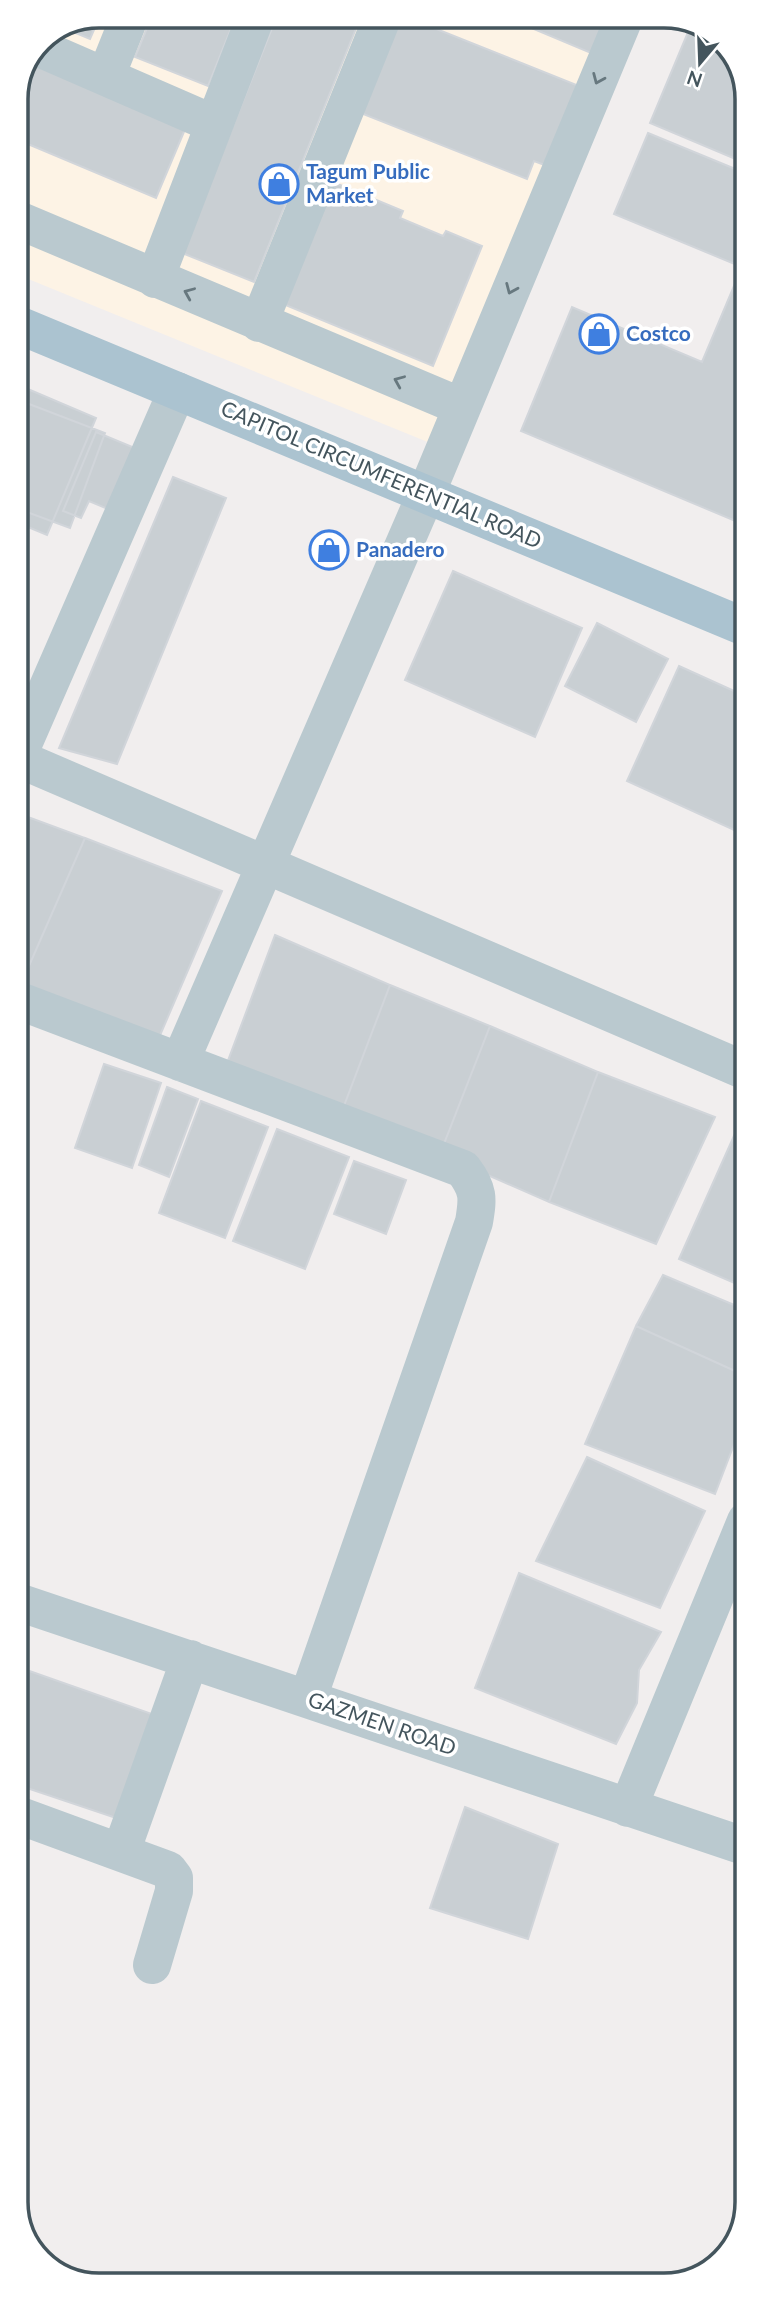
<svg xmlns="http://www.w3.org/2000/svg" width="763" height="2301" viewBox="0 0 763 2301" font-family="Lato,sans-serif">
  <rect width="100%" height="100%" fill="#f1eeee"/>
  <path fill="#fdf3e5" d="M99 16H609L435 445 16 274V94L40 40Z"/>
  <path fill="#c9cfd3" stroke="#d1d5da" stroke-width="2" d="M100 16 90 39 66 29 99 16Z
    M152 16H236L208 86 135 57Z
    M277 16H361L254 282 182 253Z
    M390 16H404L579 86 547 166 534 161 527 179 353 110Z
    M503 16H607L591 53Z
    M691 25 719 36 745 78V163L650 123Z
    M31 61 186 127 156 198 16 139V94Z
    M648 133 745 173V525L521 431 572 307 702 362 742 267 614 214Z
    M333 182 403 211 400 218 443 236 446 231 482 246 433 366 283 304Z
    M16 384 96 418 47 535 16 522Z
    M16 399 105 433 70 528 16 508Z
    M96 432 142 451 115 512 89 501 81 518 63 511Z
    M173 477 226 498 117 764 59 748Z
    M453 571 582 628 535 737 405 680Z
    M597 623 668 659 636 722 565 686Z
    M679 666 745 696V835L627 781Z
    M17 813 85 838 18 991 17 990Z
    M85 838 222 891 155 1047 18 991Z
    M275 935 390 985 339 1119 223 1074Z
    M390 985 490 1026 440 1154 339 1119Z
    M490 1026 598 1072 549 1202 440 1154Z
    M104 1064 161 1083 132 1168 75 1148Z
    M598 1072 715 1117 656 1244 549 1202Z
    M167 1087 198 1099 169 1177 139 1165Z
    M201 1101 268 1127 225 1238 159 1213Z
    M741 1120 746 1122V1288L679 1259Z
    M277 1129 349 1157 305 1269 233 1241Z
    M354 1161 406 1180 386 1234 334 1214Z
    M663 1275 746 1310V1376L636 1326Z
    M636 1326 746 1376V1413L715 1494 585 1444Z
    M587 1457 705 1511 660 1608 536 1561Z
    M519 1573 661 1632 639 1670 637 1703 616 1744 475 1688Z
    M18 1667 152 1714 116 1818 18 1785Z
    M465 1807 558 1844 528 1939 430 1908Z"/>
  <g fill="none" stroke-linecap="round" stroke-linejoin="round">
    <path stroke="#bac9cf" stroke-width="38" d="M37 47 214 124
      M106 76 130 16
      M16 219 462 407
      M155 279 256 16
      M259 323 383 16
      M17 758 746 1071
      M17 758 177 391
      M17 1000 463 1169C479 1190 478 1198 474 1222L308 1698
      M180 1062 426 494 625 16
      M18 1602 747 1847
      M628 1808 746 1521
      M18 1815 168 1870 174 1878V1891L152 1965
      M121 1852 190 1659"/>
    <path stroke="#abc3d0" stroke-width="38" d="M16 324 745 627"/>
  </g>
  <defs><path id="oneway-chevron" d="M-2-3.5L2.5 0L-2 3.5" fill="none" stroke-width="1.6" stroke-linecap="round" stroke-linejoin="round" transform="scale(1.75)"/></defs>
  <g stroke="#67787f">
    <use href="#oneway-chevron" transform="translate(598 79) rotate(113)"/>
    <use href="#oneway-chevron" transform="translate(511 289) rotate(113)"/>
    <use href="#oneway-chevron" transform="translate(189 293) rotate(-157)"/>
    <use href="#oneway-chevron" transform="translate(399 381) rotate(-157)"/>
  </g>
  <defs>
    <g id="shop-ring" transform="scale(2.0125)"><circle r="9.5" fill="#fff" stroke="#3f7fe0" stroke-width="1.5"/><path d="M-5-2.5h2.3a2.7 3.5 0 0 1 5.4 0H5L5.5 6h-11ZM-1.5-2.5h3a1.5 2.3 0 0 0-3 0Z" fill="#3f7fe0"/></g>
  </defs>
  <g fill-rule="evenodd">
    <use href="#shop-ring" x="279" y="184"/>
    <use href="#shop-ring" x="599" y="334"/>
    <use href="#shop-ring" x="329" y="550"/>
  </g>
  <g text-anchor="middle" stroke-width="7" stroke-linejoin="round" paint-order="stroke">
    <g font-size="21" font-weight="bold" fill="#366cbe" stroke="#fff" text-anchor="start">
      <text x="306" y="179">Tagum Public<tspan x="306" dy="24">Market</tspan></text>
      <text x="626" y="341">Costco</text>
      <text x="356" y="557">Panadero</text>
    </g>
    <g font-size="21" fill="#44555d" stroke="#fff">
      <text transform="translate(381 475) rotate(23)" y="7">CAPITOL CIRCUMFERENTIAL ROAD</text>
      <text transform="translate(382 1724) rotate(19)" y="7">GAZMEN ROAD</text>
    </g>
  </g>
  <path d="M0 0H763V2301H0ZM99 28H664A71 71 0 0 1 735 99V2202A71 71 0 0 1 664 2273H99A71 71 0 0 1 28 2202V99A71 71 0 0 1 99 28Z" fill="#fff" fill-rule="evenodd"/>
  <path fill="none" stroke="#44555d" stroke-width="3.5" d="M99 28H664A71 71 0 0 1 735 99V2202A71 71 0 0 1 664 2273H99A71 71 0 0 1 28 2202V99A71 71 0 0 1 99 28Z"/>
  <g transform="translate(700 63) rotate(199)" stroke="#ffffff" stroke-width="5" paint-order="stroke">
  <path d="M0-5L12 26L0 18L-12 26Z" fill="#44555d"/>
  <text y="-10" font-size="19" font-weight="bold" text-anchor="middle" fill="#44555d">N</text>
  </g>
</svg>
